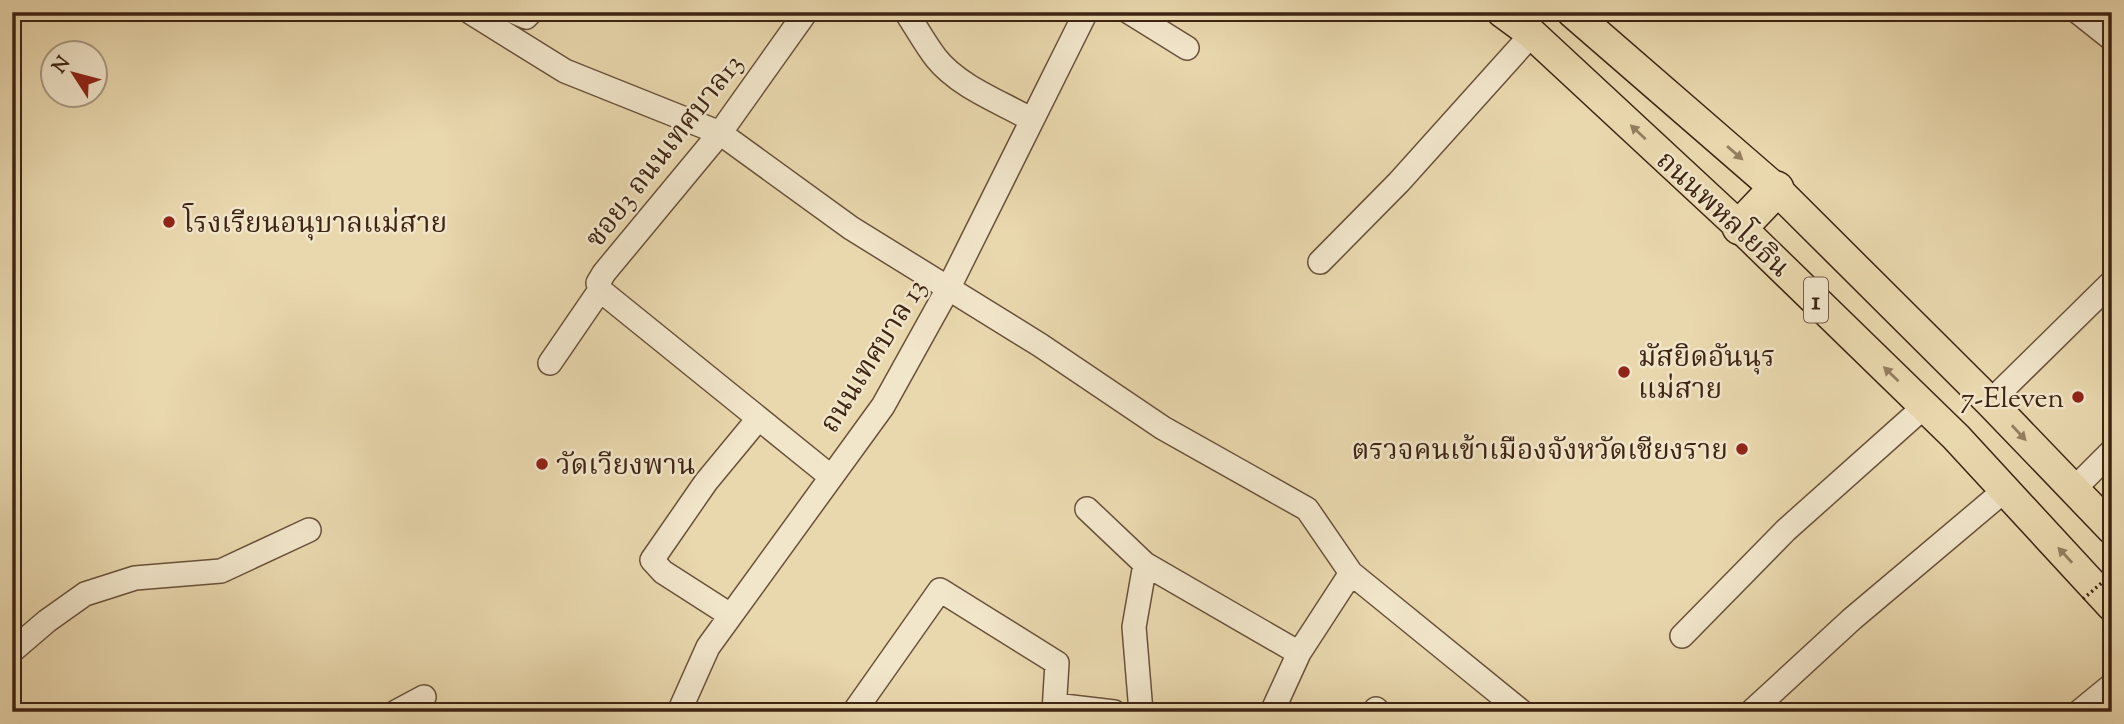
<svg xmlns="http://www.w3.org/2000/svg" width="2124" height="724" viewBox="0 0 2124 724" font-family="'Sorts Mill Goudy','Noto Serif Thai',serif">
  <rect width="100%" height="100%" fill="#e9d7ad"/>
  <filter id="stains"><feTurbulence type="fractalNoise" baseFrequency=".00286" numOctaves="4"/><feColorMatrix values="0 0 0 0 .2 0 0 0 0 .09 0 0 0 0 .02 0 0 0 .5 -.17"/></filter>
  <radialGradient id="worn" r=".72"><stop offset=".6" stop-color="#630" stop-opacity="0"/><stop offset="1" stop-color="#630" stop-opacity=".3"/></radialGradient>
  <g fill="none" stroke-linecap="round" stroke-linejoin="round">
    <g stroke="#69513a" stroke-width="26">
      <path id="minor" d="M470 12 565 71 720 133 851 228 1040 345 1163 428 1307 509 1351 573 1522 712
        M514 12 526 17 531 12
        M806 12 720 133 604 273 598 283 600 290 830 476
        M906 12C916 27 925 44 936 58 959 87 1001 102 1032 120
        M1129 12 1187 48
        M2078 12 2112 39
        M1320 262 1399 182 1532 34
        M550 363 600 290
        M1990 402 2112 282
        M2073 490 2112 451
        M1087 509 1145 564 1299 653
        M730 615 663 572 652 560 706 482 758 419
        M1682 636 1786 530 1925 406
        M12 651 47 621 85 594 135 578 221 571 309 530
        M1055 705 1114 712
        M1376 709 1379 712
        M396 712 424 697
        M679 712 708 647 883 406 949 287 1086 12
        M854 712 940 590 1057 663 1054 712
        M1141 712 1134 627 1145 564
        M1272 712 1299 653 1351 573
        M1751 712 1852 619 2005 490
        M2079 712 2112 685"/>
    </g>
    <g stroke="#3e2413" stroke-width="33">
      <path id="major" d="M1502 12 1532 34 1740 227 1956 437 2112 606
        M1572 12 1776 189 1990 402 2112 529"/>
    </g>
    <g stroke="#3e2413" stroke-width="38">
      <path id="highway" d="M1740 227 1776 189"/>
    </g>
    <use href="#minor" stroke="#f1e5ca" stroke-width="23"/>
    <use href="#major" stroke="#e9d7ad" stroke-width="30"/>
    <use href="#highway" stroke="#e9d7ad" stroke-width="35"/>
    <path stroke="#3e2413" stroke-width="3.5" stroke-dasharray="2 3.5" stroke-linecap="butt" d="M2083 599 2112 574"/>
  </g>
  <defs><path id="oneway-solid" d="M-6-.8H1V-3.2L6.5 0L1 3.2V.8H-6Z" transform="scale(1.75)"/></defs>
  <g fill="#947e60">
    <use href="#oneway-solid" transform="translate(1638 132) rotate(-137)"/>
    <use href="#oneway-solid" transform="translate(1735 153) rotate(41)"/>
    <use href="#oneway-solid" transform="translate(1891 374) rotate(-136)"/>
    <use href="#oneway-solid" transform="translate(2019 433) rotate(47)"/>
    <use href="#oneway-solid" transform="translate(2065 555) rotate(-133)"/>
  </g>
  <g fill="#8f2418" stroke="#f1e5ca" stroke-width="2.5">
    <circle cx="169" cy="222" r="7"/>
    <circle cx="1624" cy="372" r="7"/>
    <circle cx="2078" cy="397" r="7"/>
    <circle cx="1742" cy="449" r="7"/>
    <circle cx="542" cy="464" r="7"/>
  </g>
  <g text-anchor="middle" stroke-width="5" stroke-linejoin="round" paint-order="stroke">
    <rect fill="#f1e5ca" stroke="#745e4a" stroke-width="2" x="1804" y="277.5" width="24" height="45" rx="5"/>
    <g font-size="26" font-weight="bold" fill="#3e2413">
      <text x="1816" y="309">1</text>
    </g>
    <g font-size="28" fill="#3e2413" stroke="#f1e5ca">
      <text transform="translate(663 150) rotate(-52)" y="10">ซอย3 ถนนเทศบาล13</text>
      <text transform="translate(1724 213) rotate(43)" y="10">ถนนพหลโยธิน</text>
      <text transform="translate(872 355) rotate(-58)" y="10">ถนนเทศบาล 13</text>
    </g>
    <g font-size="28" fill="#3e2413" stroke="#f1e5ca" text-anchor="start">
      <text x="183" y="232">โรงเรียนอนุบาลแม่สาย</text>
      <text x="1638" y="366">มัสยิดอันนุร<tspan x="1638" dy="32">แม่สาย</tspan></text>
      <text x="2064" y="407" text-anchor="end">7-Eleven</text>
      <text x="1728" y="459" text-anchor="end">ตรวจคนเข้าเมืองจังหวัดเชียงราย</text>
      <text x="556" y="474">วัดเวียงพาน</text>
    </g>
  </g>
  <rect width="2124" height="724" fill="none" stroke="#e9d7ad" stroke-width="42"/>
  <rect x="14" y="14" width="2096" height="696" fill="none" stroke="#3e2413" stroke-width="3.5"/>
  <rect x="21" y="21" width="2082" height="682" fill="none" stroke="#3e2413" stroke-width="2"/>
  <g transform="translate(74 74) rotate(306)"><circle r="33" fill="#f1e5ca" stroke="#a99881" stroke-width="2"/>
  <path d="M0-5L12 26L0 18L-12 26Z" fill="#8f2418"/>
  <text y="-10" font-size="19" font-weight="bold" text-anchor="middle" fill="#3e2413">N</text>
  </g>
  <rect width="100%" height="100%" filter="url(#stains)"/>
  <rect width="100%" height="100%" fill="url(#worn)"/>
</svg>
